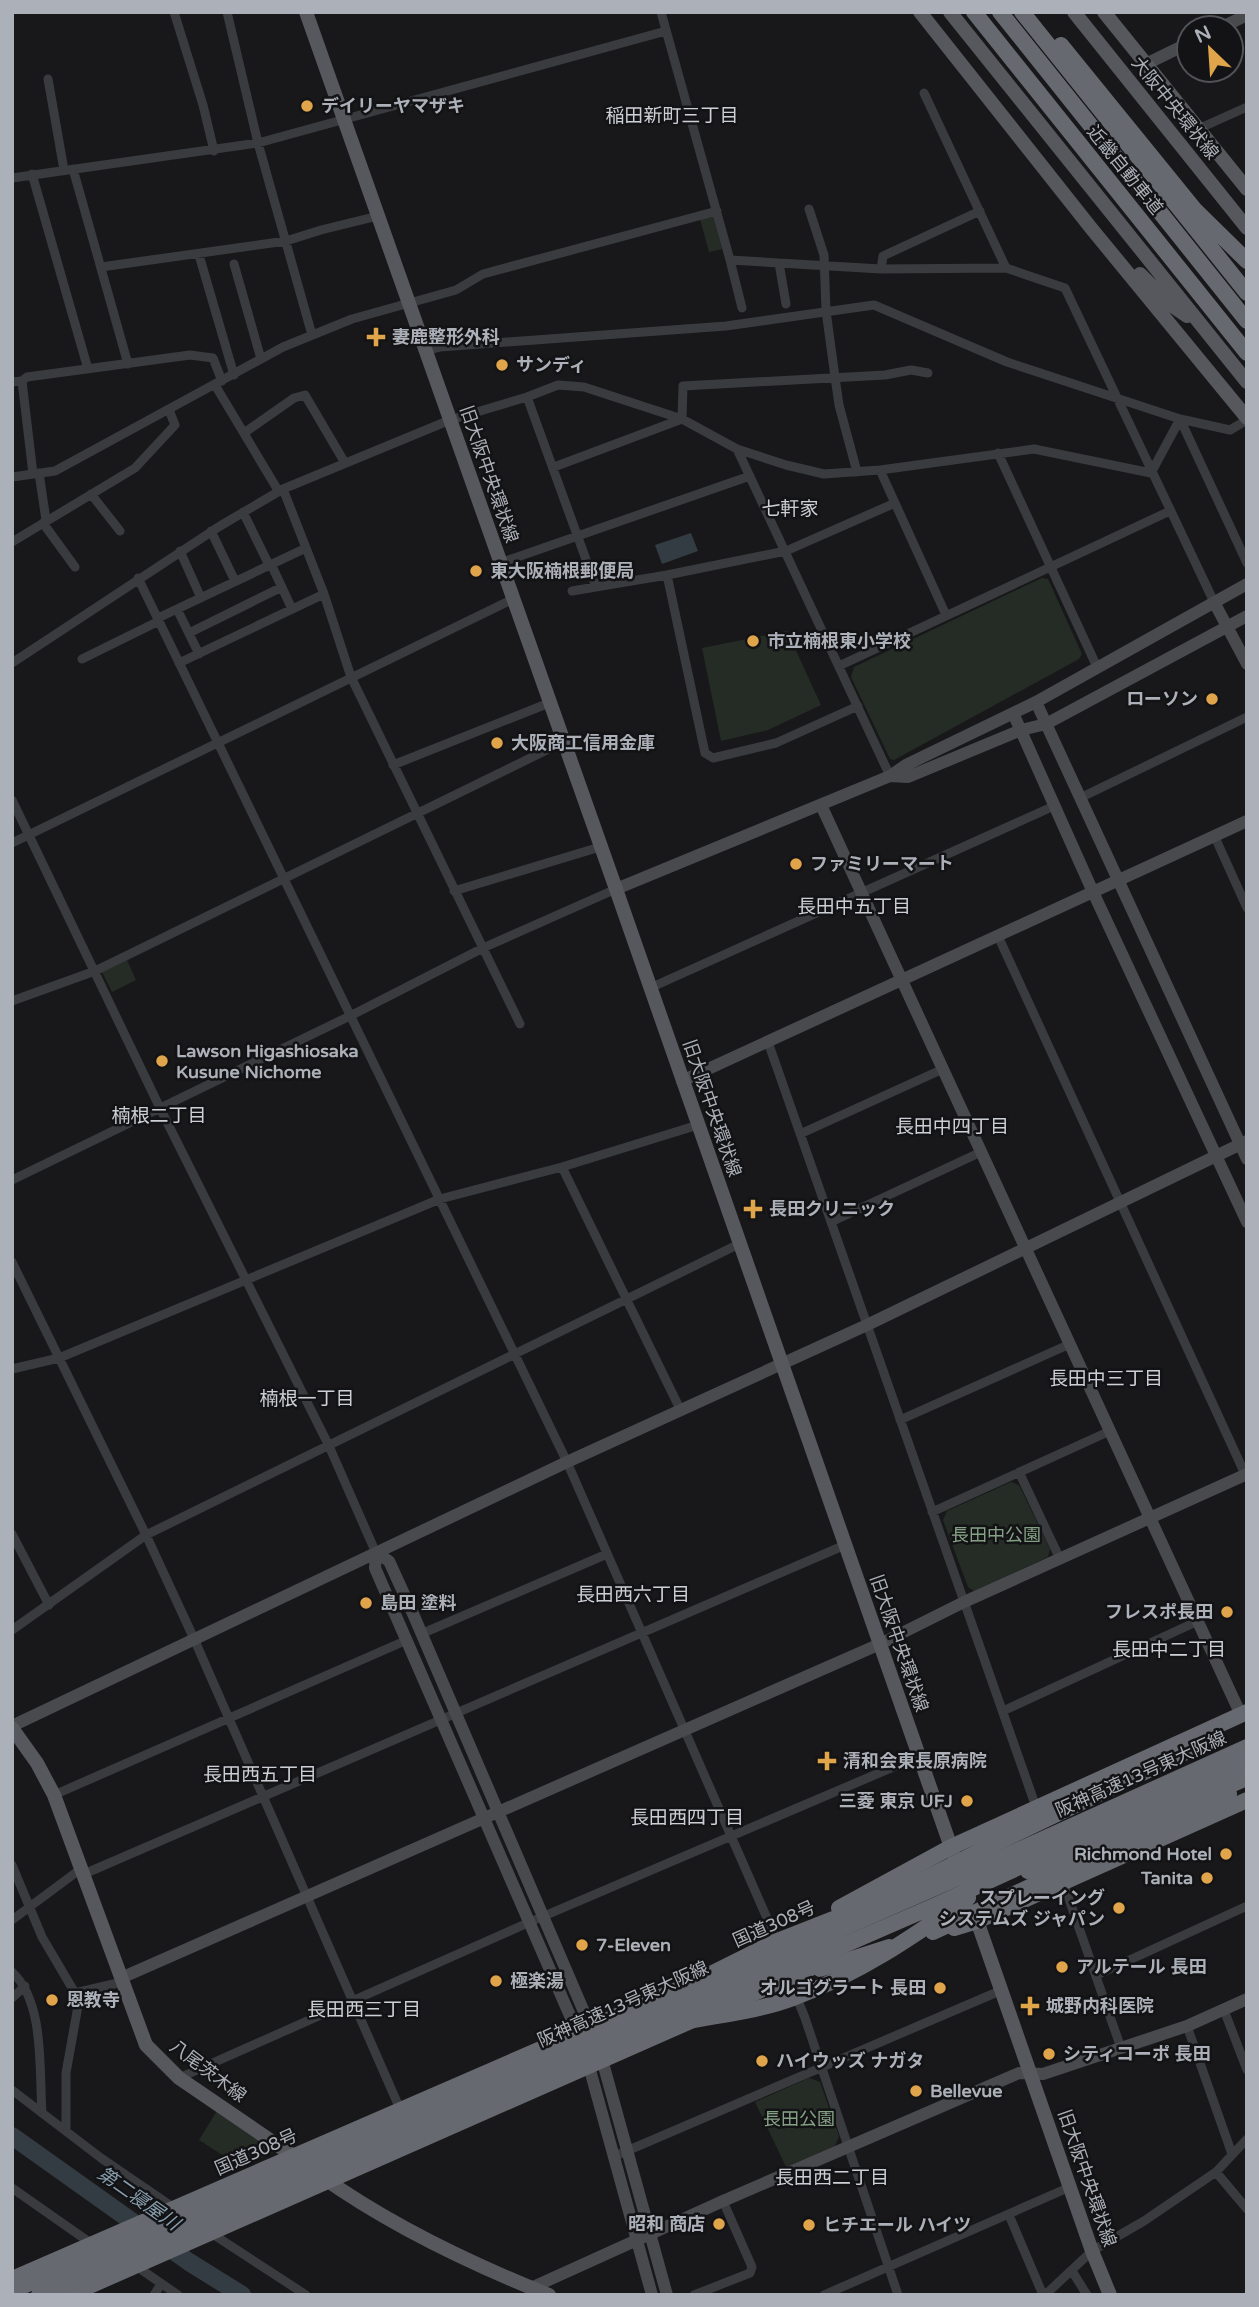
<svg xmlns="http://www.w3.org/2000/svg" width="1259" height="2307" viewBox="0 0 1259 2307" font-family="'Varela Round','Noto Sans JP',sans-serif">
  <rect width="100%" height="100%" fill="#18181a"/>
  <path fill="#242c25" d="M714 215 722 249 709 252 700 219Z
    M1042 578 1048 579 1082 654 1079 659 894 760 890 759 851 677 854 667Z
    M787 631 821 705 768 730 721 741 702 648Z
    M127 960 136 980 112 992 102 972Z
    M1011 1482 1019 1485 1050 1549 1048 1557 974 1591 968 1587 943 1520 947 1511Z
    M809 2078 820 2082 839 2136 835 2146 786 2167 755 2102Z
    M218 2109 277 2151 241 2167 199 2140Z"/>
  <path fill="#333c42" d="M691 533 698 551 662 564 655 545Z"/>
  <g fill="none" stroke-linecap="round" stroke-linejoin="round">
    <path stroke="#333c42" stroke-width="18" d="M12 2136 189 2262 242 2295"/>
    <path stroke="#393b3e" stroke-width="9" d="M174 12 203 105 214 151
      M227 12 258 143 312 335
      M661 12 730 260 881 269 1006 268 1065 288 1214 602
      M48 79 64 170
      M924 93 1006 268
      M1198 129 1247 107
      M73 169 128 364
      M32 174 88 369
      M12 178 258 143 666 31
      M809 209 824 255 826 311 835 377 839 405 857 472
      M199 255 234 375
      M730 260 742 308
      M779 263 786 304
      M234 264 261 359
      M101 267 286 241 321 230 378 216
      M881 269 883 256 980 211
      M426 351 440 347 726 326 874 305 1007 362 1180 419 1230 430 1247 420
      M22 381 27 377 190 355 213 358 222 381
      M12 382 22 381 33 474
      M215 385 279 492
      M527 397 596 587
      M1180 419 1247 563
      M244 433 294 398 305 395 345 463
      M737 449 890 776
      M998 453 1097 667
      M554 467 682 419 683 386 885 375 911 370 928 373
      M880 470 946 615
      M39 473 46 520
      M12 477 55 471 283 347 352 319 456 290 483 274 717 211
      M283 489 324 594 351 677 520 1024
      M91 494 120 531
      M243 512 269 565
      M43 523 75 567
      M211 531 235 581
      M12 542 135 468 175 425 169 410
      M180 551 201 598
      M500 563 750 476
      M271 564 292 609
      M667 575 705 753 713 758 776 743 858 706
      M138 578 567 1462 774 1934 775 1942
      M572 591 667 575 786 551 895 503
      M177 609 199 654
      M158 618 306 548
      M189 633 282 587
      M82 659 159 621
      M12 663 220 526 283 489 450 420 527 397 558 385 584 387 682 419 737 449 786 465 824 474 880 470 1034 449 1151 473 1180 419
      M179 663 324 594
      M839 666 1170 511
      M393 765 549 703
      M1080 798 1247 717
      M12 800 160 1108 329 1446 376 1553
      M1214 835 1247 908
      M12 843 513 599
      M454 891 600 847
      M998 936 1245 1474
      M650 988 1054 806
      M12 1001 95 971 563 742
      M768 1042 1036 1807
      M800 1134 943 1069
      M562 1167 680 1409
      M12 1180 352 1015 483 948 616 889
      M831 1222 981 1152
      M12 1262 146 1535 195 1641 400 2109
      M12 1369 59 1358 440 1199 562 1167 698 1125
      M900 1420 1070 1344
      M1019 1472 1060 1559
      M932 1512 1110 1431
      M12 1534 49 1605
      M12 1630 146 1535 739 1244
      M421 1634 607 1554
      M1003 1711 1198 1621
      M54 1795 407 1640
      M12 1865 42 1937 75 1993 78 2006 66 2073V2131
      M84 1874 845 1545
      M1063 1882 1121 2048
      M12 1920 82 1868
      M12 1972C45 2002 39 2070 42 2113
      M1097 1975 1247 1906
      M789 1978 805 2018 898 2295
      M75 1993 122 1982
      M12 1998 25 1986
      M1224 2010 1247 2070
      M1187 2026 1232 2154
      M179 2078 530 1922 919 1756
      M12 2090 101 2158 174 2208
      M615 2156 1002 1990
      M1216 2172 1247 2209
      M12 2188 92 2244
      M1009 2215 1043 2295
      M211 2233 306 2295
      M136 2266 178 2295
      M1072 2271 1087 2295
      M154 2295 161 2284
      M694 2295 750 2273 752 2267 723 2201
      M824 2295 1070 2187
      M1045 2295 1092 2251 1144 2221 1216 2172 1247 2139"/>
    <path stroke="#484a4e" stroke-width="12" d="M1220 28 1247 15
      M1146 64 1189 43
      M1214 602 1247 664
      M1036 702 1247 1159
      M1013 713 1093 892 1247 1222
      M890 776 908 777 1021 730 1046 724 1247 616
      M821 805 1241 1715
      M616 889 890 776 906 765 1036 702 1247 584
      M682 1081 1247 821
      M376 1553 389 1561 414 1616 594 2035
      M376 1553 375 1568 581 2041
      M12 1726 567 1462 867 1325 1247 1141
      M121 1978 880 1644 964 1602 1247 1474
      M600 2052 667 2295
      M587 2059 652 2295
      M531 2288 723 2201 1019 2073 1043 2074 1187 2026 1247 1999"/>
    <path stroke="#56585d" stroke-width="14" d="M306 12 616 889 960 1873
      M920 12 1091 228 1247 418
      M950 12 1247 382
      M1074 12 1247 228
      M1104 12 1247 189
      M1140 274 1171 305 1187 316
      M12 1728 37 1763 54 1795 146 2045 179 2078 302 2162
      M974 1912 1092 2251 1110 2295
      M321 2176C391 2226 469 2263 549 2295"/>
    <path stroke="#66696f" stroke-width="16" d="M974 12 1247 353
      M1000 12 1247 321
      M1022 12 1247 293
      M1061 45 1195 210 1247 261
      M980 1851 1213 1739
      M1028 1871 1247 1778
      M839 1908 951 1847 1247 1712
      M954 1928 977 1921 1247 1800
      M820 1969 889 1947
      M12 2279 695 1982 775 1942 902 1892
      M69 2295 829 1960"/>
    <path stroke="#66696f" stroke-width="16" d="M889 1897 980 1851
      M933 1932 1229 1794
      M678 2023C716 2015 756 2012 793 1998 859 1974 911 1938 968 1898
      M12 2291 928 1891 1247 1747
      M39 2295 934 1906 1247 1763"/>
  </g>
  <g fill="#e0a44a" stroke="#131315" stroke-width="2.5">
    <circle cx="307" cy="106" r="7"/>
    <path d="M372.5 326.5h7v7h7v7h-7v7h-7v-7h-7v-7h7z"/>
    <circle cx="502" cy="365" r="7"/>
    <circle cx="476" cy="571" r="7"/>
    <circle cx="753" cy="641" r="7"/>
    <circle cx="1212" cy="699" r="7"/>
    <circle cx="497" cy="743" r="7"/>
    <circle cx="796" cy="864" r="7"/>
    <circle cx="162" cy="1061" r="7"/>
    <path d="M749.5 1198.5h7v7h7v7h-7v7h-7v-7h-7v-7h7z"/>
    <circle cx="366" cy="1603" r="7"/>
    <circle cx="1227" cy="1612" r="7"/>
    <path d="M823.5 1750.5h7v7h7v7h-7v7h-7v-7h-7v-7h7z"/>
    <circle cx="967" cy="1801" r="7"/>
    <circle cx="1226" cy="1854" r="7"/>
    <circle cx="1207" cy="1878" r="7"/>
    <circle cx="1119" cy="1908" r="7"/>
    <circle cx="582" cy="1945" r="7"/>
    <circle cx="1062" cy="1967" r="7"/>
    <circle cx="496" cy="1981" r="7"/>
    <circle cx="940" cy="1988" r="7"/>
    <circle cx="52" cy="2000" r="7"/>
    <path d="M1026.5 1995.5h7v7h7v7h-7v7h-7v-7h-7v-7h7z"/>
    <circle cx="1049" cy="2054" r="7"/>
    <circle cx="762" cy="2061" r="7"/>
    <circle cx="916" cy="2091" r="7"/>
    <circle cx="719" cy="2224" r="7"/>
    <circle cx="809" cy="2225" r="7"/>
  </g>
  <g text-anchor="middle" stroke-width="5" stroke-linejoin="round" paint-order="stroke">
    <g font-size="18" font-weight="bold" fill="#acb0b8" stroke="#131315" text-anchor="start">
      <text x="321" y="112">デイリーヤマザキ</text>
      <text x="392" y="343">妻鹿整形外科</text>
      <text x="516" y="371">サンディ</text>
      <text x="490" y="577">東大阪楠根郵便局</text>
      <text x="767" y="647">市立楠根東小学校</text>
      <text x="1198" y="705" text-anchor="end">ローソン</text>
      <text x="511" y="749">大阪商工信用金庫</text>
      <text x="810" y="870">ファミリーマート</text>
      <text x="176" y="1057">Lawson Higashiosaka<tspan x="176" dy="21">Kusune Nichome</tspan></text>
      <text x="769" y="1215">長田クリニック</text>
      <text x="380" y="1609">島田 塗料</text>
      <text x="1213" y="1618" text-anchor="end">フレスポ長田</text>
      <text x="843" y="1767">清和会東長原病院</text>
      <text x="953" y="1807" text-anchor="end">三菱 東京 UFJ</text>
      <text x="1212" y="1860" text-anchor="end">Richmond Hotel</text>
      <text x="1193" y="1884" text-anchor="end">Tanita</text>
      <text x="1105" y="1904" text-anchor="end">スプレーイング<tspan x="1105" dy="21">システムズ ジャパン</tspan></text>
      <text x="596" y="1951">7-Eleven</text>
      <text x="1076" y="1973">アルテール 長田</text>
      <text x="510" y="1987">極楽湯</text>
      <text x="926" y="1994" text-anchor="end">オルゴグラート 長田</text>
      <text x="66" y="2006">恩教寺</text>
      <text x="1046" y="2012">城野内科医院</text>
      <text x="1063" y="2060">シティコーポ 長田</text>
      <text x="776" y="2067">ハイウッズ ナガタ</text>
      <text x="930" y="2097">Bellevue</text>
      <text x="705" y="2230" text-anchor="end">昭和 商店</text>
      <text x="823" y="2231">ヒチエール ハイツ</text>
    </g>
    <g font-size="18" fill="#acb0b8" stroke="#131315">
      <text transform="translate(1175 108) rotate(51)" y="6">大阪中央環状線</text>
      <text transform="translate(1125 170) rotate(51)" y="6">近畿自動車道</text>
      <text transform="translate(489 474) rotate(71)" y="6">旧大阪中央環状線</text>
      <text transform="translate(712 1108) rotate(71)" y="6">旧大阪中央環状線</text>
      <text transform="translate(899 1643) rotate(71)" y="6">旧大阪中央環状線</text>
      <text transform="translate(1141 1774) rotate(-24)" y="6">阪神高速13号東大阪線</text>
      <text transform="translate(774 1924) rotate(-24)" y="6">国道308号</text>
      <text transform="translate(623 2004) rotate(-24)" y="6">阪神高速13号東大阪線</text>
      <text transform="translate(208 2071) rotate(37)" y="6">八尾茨木線</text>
      <text transform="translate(256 2152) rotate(-24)" y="6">国道308号</text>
      <text transform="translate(1087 2178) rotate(71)" y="6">旧大阪中央環状線</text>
    </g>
    <g font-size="18" fill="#85a185" stroke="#131315">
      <text x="996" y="1541">長田中公園</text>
      <text x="799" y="2125">長田公園</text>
    </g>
    <g font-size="19" fill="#cccfd5" stroke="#131315">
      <text x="672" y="122">稲田新町三丁目</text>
      <text x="790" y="515">七軒家</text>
      <text x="854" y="913">長田中五丁目</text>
      <text x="159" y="1122">楠根二丁目</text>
      <text x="952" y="1133">長田中四丁目</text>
      <text x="1106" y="1385">長田中三丁目</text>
      <text x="307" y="1405">楠根一丁目</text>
      <text x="633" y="1601">長田西六丁目</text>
      <text x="1169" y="1656">長田中二丁目</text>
      <text x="260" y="1781">長田西五丁目</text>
      <text x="687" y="1824">長田西四丁目</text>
      <text x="364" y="2016">長田西三丁目</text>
      <text x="832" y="2184">長田西二丁目</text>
    </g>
    <g font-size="19" font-style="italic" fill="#879faf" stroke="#131315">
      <text transform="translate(139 2198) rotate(35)" y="7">第二寝屋川</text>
    </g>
  </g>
  <rect width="1259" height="2307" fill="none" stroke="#acb0b8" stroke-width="28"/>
  <g transform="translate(1210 49) rotate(335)"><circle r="33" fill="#131315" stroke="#505256" stroke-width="2"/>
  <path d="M0-5L12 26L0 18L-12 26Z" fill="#e0a44a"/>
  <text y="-10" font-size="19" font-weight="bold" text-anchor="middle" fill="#acb0b8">N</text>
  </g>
</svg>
